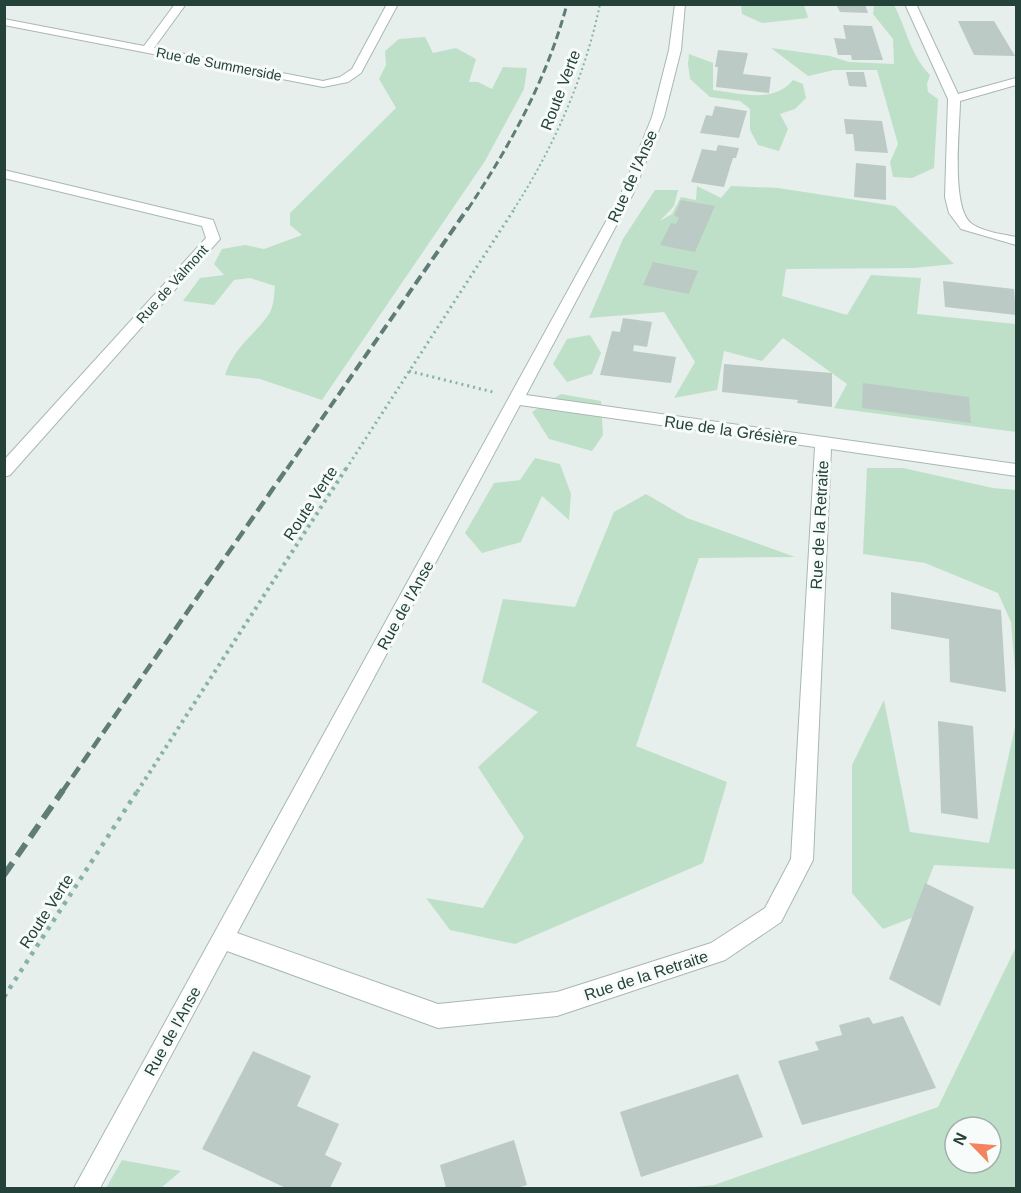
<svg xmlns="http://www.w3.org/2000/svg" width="1021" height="1193" viewBox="0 0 1021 1193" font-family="Arial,sans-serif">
  <rect width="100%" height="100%" fill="#e6efeb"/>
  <path fill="#bfe0c8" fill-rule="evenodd" d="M741 5H804L808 18 762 23 742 14Z
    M874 5H894C906 28 911 56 930 75L927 84 928 92 938 99 934 168 912 178 893 177 890 162 898 144 877 70H834L808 76 771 48 830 56 849 62 894 64 893 39 873 14Z
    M425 37 433 53 456 48 476 59 469 82H478L492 89 503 67 527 68 524 89 485 161 322 400 260 379 225 375C234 346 254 336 269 314 274 307 274 294 275 286L250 278 234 280 214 305 183 301 200 278 224 275 214 264 222 249 245 245 264 249 302 235 290 225V213L396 108 379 79 386 65 385 51 399 39Z
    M689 54 713 63V90C740 93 774 104 793 80L803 84 806 98 795 109 780 114 788 129 779 151 758 145 750 130V109L740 101 710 97 690 79 688 64Z
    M697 186 721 198 731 186 778 188 895 206 954 264 914 268 786 269 782 296 847 315 871 275 921 278 917 314 1016 324V432L834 408 847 384 783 338 762 361 724 351 717 390 674 398 695 362 664 312 589 318 623 239 655 190H678L674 206 660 221 672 214 681 197 696 200Z
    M590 335 601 353 592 374 567 382 553 364 567 339Z
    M561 394 601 401 603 435 592 451 549 439 532 412Z
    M535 458 560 464 571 494 569 520 542 496 521 542 482 553 465 533 494 483 520 480Z
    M867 468H903L993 488 1016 490V680L1011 622 998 593 925 563 863 554Z
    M646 494 687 518 795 557 699 558 636 746 727 782 703 863 515 944 450 930 426 898 483 908 524 837 478 767 538 712 482 682 503 599 575 607 614 512Z
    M884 700 910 832 989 843 1016 723V869L934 865 914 917 883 929 852 893V765Z
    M1016 947V1187L684 1188 714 1185 938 1107ZM955 1127H991V1163H955Z
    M122 1160 181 1171 161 1188H106Z"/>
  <path fill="#bbcac4" d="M836 4H865L868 13 840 12Z
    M958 21H994L1015 56 974 55Z
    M843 25 872 26 883 60H852L851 55H838L834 38 846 39Z
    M718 50 748 53 743 74 771 77 769 93 716 87 718 67H715Z
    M846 72H864L867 87 849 86Z
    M715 106 747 111 739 138 700 133 706 115 712 116Z
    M844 119 882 121 888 153 855 151 853 134H846Z
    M718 145 739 148 736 158H733L724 187 691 182 702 149 716 151Z
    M856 163 886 166V200L854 197Z
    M681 200 715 206 695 252 660 245 671 223 676 224 679 217 674 216Z
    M653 262 698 271 689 294 643 285Z
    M943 281 1014 289 1016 315 945 307Z
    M623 318 652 322 647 347 634 345 633 351 676 357 671 383 600 375 612 331 620 332Z
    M724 364 832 373V407L797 403 798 400 722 392Z
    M863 383 969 397 971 423 862 408Z
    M891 592 1001 610 1006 692 950 682 949 639 891 629Z
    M938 721 973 726 978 819 941 813Z
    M925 883 974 907 940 1006 889 979Z
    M903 1016 936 1088 802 1125 778 1061 819 1050 815 1042 842 1035 839 1025 869 1017 873 1024Z
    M253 1051 311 1076 297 1106 339 1124 325 1155 342 1163 330 1188H286L202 1149Z
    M738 1074 763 1137 641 1177 620 1112Z
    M514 1140 527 1185 517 1188H446L440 1165Z"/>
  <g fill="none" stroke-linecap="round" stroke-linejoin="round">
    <g stroke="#a8b8b2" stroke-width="2">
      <path id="street" d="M175 4H186L154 48 323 81 340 77 352 69 387 4H398L361 73 348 82 323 87 4 25V19L144 46Z
        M675 4H685L681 50 664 117 633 194 526 395 1016 464V476L831 449 813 860 781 922 725 960 557 1016 438 1028 227 951 100 1188H74L621 194 652 117 669 50ZM520 405 815 447 791 859 765 908 711 943 557 992 438 1004 237 933Z
        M905 4H916L958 94 1016 78V85L960 101C960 126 950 209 972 224 984 232 1002 234 1016 237V245L961 229 949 213 945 197 948 99Z
        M4 170 213 220 220 239 10 475 4 477V460L206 238 202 226 4 178Z"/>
    </g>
    <path stroke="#86b3a5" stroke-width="2" stroke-dasharray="2 3" stroke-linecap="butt" d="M514 209C554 147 585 76 600 4"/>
    <path stroke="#86b3a5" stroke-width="3" stroke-dasharray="2 4" stroke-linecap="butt" d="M409 371 493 392
      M346 469 515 208"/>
    <path stroke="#86b3a5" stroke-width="4" stroke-dasharray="3 4.5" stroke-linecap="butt" d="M137 792 347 467"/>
    <path stroke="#86b3a5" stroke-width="4.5" stroke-dasharray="4 6" stroke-linecap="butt" d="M4 997 138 790"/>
    <use href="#street" fill="#fff" fill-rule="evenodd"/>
    <path stroke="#5f7d75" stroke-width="3" stroke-dasharray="8 4" stroke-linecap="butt" d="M468 209C511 144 547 79 567 4"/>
    <path stroke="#5f7d75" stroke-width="4" stroke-dasharray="10 5" stroke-linecap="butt" d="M287 469 468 208"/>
    <path stroke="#5f7d75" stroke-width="4.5" stroke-dasharray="12 6" stroke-linecap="butt" d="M62 792 288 467"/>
    <path stroke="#5f7d75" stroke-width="6" stroke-dasharray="15 8" stroke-linecap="butt" d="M4 875 63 790"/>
  </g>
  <g text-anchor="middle" stroke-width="6" stroke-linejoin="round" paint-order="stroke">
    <g font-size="14" fill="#24423a" stroke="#f7fbf9">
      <text transform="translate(219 64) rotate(11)" y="5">Rue de Summerside</text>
      <text transform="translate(172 284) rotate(-48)" y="5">Rue de Valmont</text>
    </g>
    <g font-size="16" fill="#24423a" stroke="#f7fbf9">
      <text transform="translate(560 90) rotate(-69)" y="6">Route Verte</text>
      <text transform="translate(632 176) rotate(-66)" y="6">Rue de l'Anse</text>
      <text transform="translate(731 430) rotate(8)" y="6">Rue de la Grésière</text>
      <text transform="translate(310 503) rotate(-57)" y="6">Route Verte</text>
      <text transform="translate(819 525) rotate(-87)" y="6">Rue de la Retraite</text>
      <text transform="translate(405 605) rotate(-61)" y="6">Rue de l'Anse</text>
      <text transform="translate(46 911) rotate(-57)" y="6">Route Verte</text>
      <text transform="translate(646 975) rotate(-18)" y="6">Rue de la Retraite</text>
      <text transform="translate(172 1031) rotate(-61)" y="6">Rue de l'Anse</text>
    </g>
  </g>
  <rect width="1021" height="1193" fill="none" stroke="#24423a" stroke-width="12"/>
  <g transform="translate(973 1145) rotate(295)"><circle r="28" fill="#f7fbf9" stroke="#a3b1ad" stroke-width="1.5"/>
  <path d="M0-4.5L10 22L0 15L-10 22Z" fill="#f4845f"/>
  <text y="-9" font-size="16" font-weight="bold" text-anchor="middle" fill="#24423a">N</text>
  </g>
</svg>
